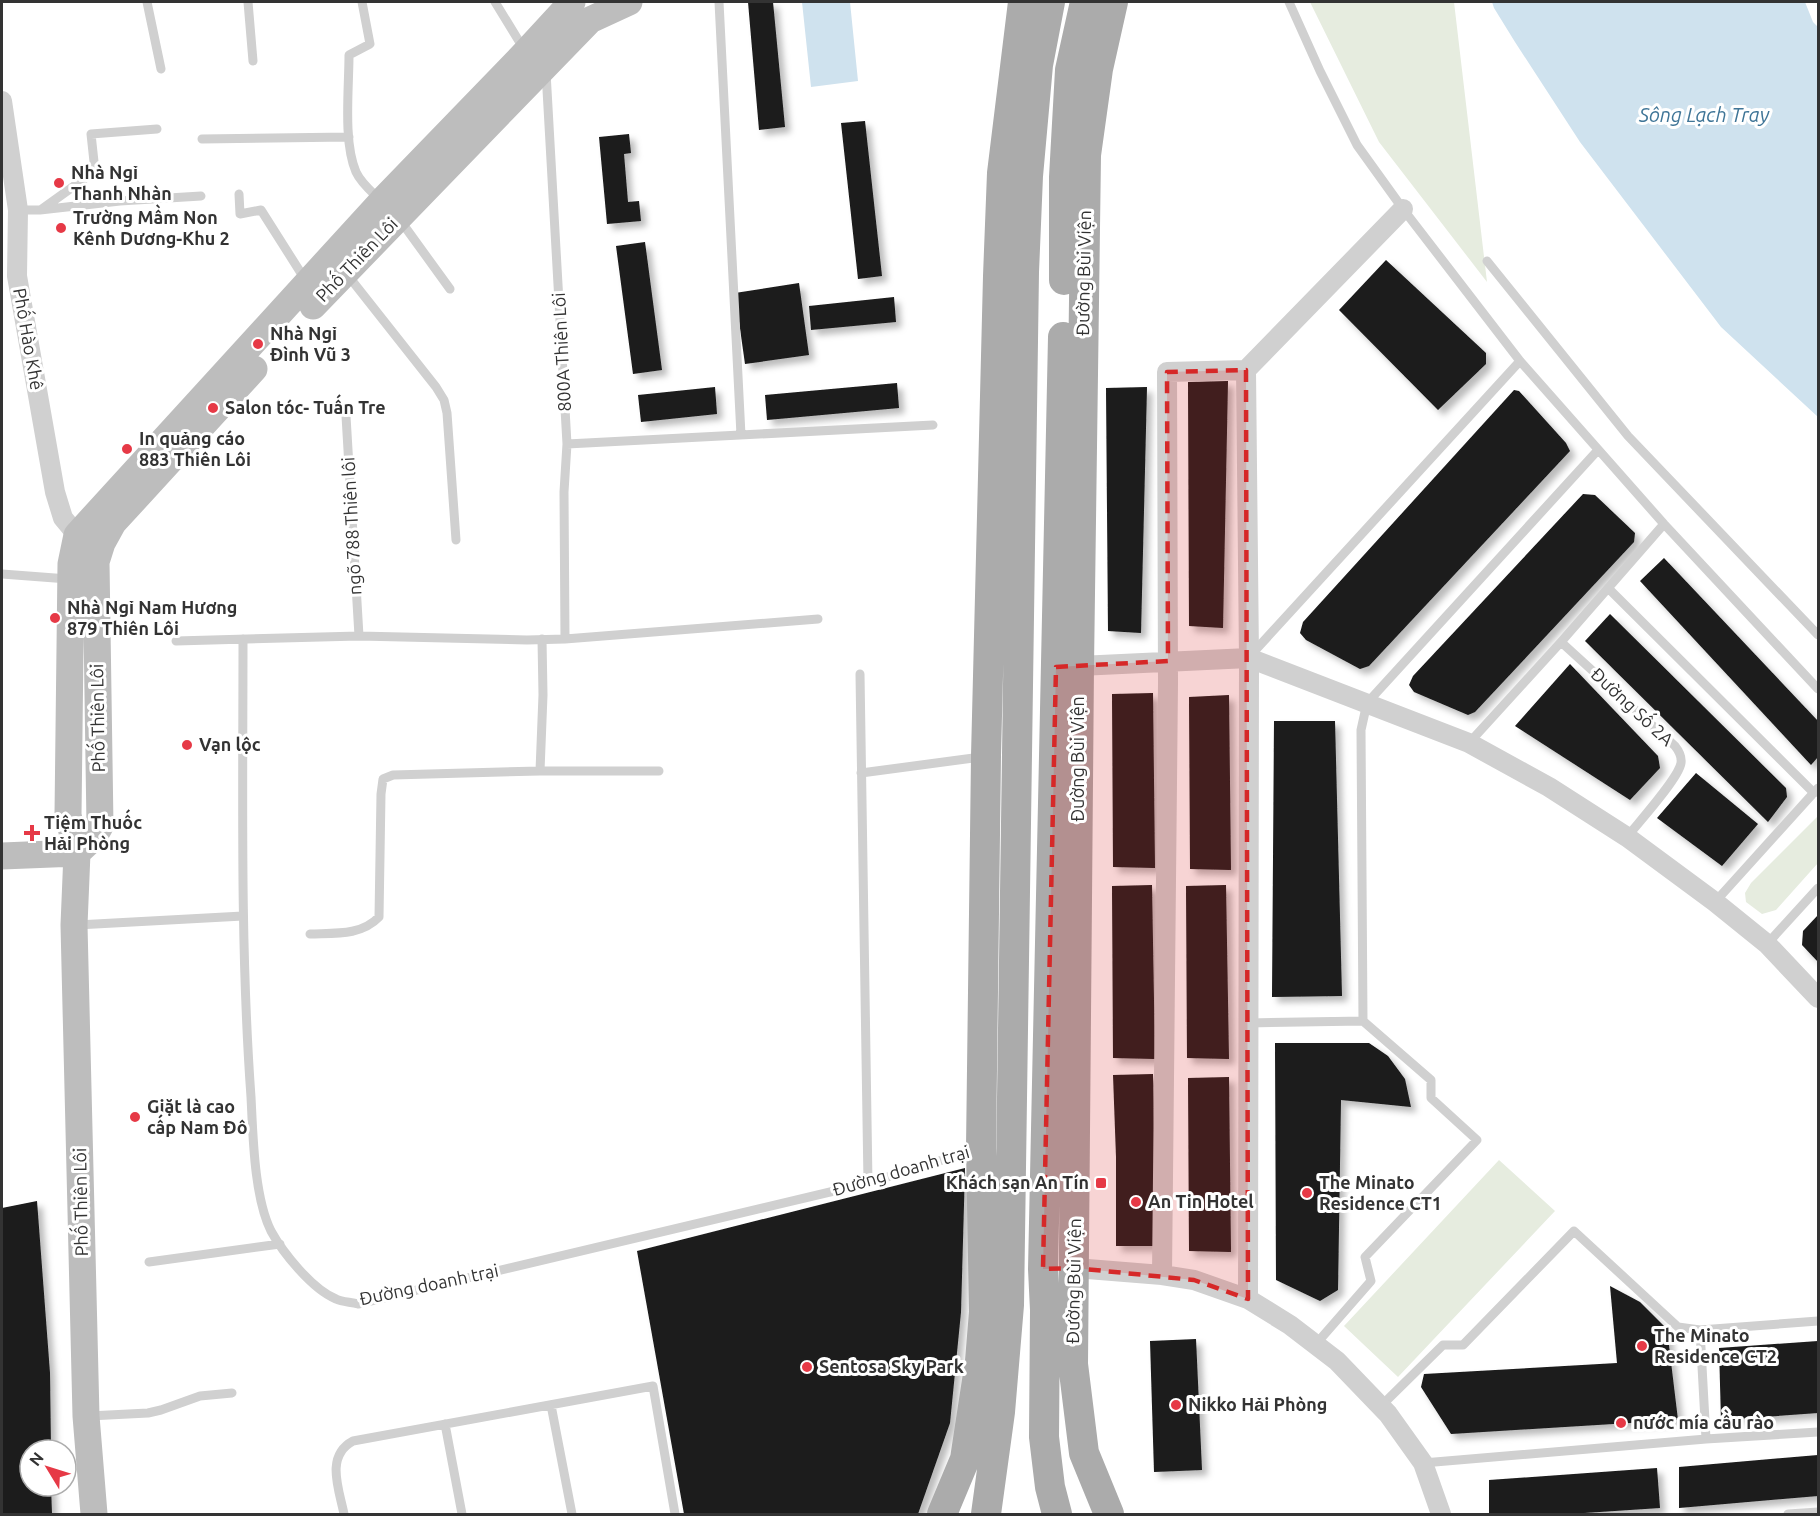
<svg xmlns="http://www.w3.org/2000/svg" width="1820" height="1516" viewBox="0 0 1820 1516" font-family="Ubuntu,sans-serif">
  <defs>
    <filter id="shadow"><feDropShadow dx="5.5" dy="5.5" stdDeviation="3" flood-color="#0004"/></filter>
  </defs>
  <rect width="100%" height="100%" fill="#fff"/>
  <path fill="#e6ecdf" d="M1310 2H1454L1487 282 1379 142Z
    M1818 816V863L1776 910 1762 914 1746 902 1745 893 1751 883Z
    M1499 1160 1555 1211 1398 1377 1344 1326Z"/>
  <path fill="#cfe2ee" d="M802 2H850L858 81 811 87Z
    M1492 2H1805L1813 22 1818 27V417L1721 327 1580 142 1515 42 1494 8Z"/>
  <path fill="#1a1a1a" filter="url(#shadow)" d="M748 2H773L785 127 759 130Z
    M865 121 882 276 858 279 841 123Z
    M629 134 631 153 624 154 628 202 639 201 641 221 607 224 599 137Z
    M645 242 662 370 633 374 616 246Z
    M1386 260 1486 353V364L1438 410 1339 310Z
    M799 283 809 355 745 364 735 293Z
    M894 297 896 322 811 330 809 306Z
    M1228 381 1223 628 1189 626 1188 382Z
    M897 383 899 408 767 420 765 395Z
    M715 387 717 414 641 422 638 395Z
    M1147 387 1141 633 1108 631 1106 388Z
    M1514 390 1519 391 1566 443 1570 451 1369 666 1360 669 1306 640 1300 633 1303 622Z
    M1583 494 1595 495 1635 533 1634 542 1475 712 1468 715 1414 692 1409 685 1413 676Z
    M1664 558 1818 721V757L1811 765 1640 581Z
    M1610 614 1786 788 1787 797 1768 822 1585 641Z
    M1570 664 1658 756 1660 768 1630 800 1515 726Z
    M1153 693 1155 868 1113 867 1112 694Z
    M1229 695 1231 870 1190 869 1189 697Z
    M1274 721H1335L1342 996 1272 997Z
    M1696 773 1758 824 1722 866 1657 818Z
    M1152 885 1155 1059 1113 1058 1112 886Z
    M1226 885 1229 1059 1187 1058 1186 886Z
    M1818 915V962L1802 945 1803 931Z
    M1275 1043H1369L1388 1056 1405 1079 1411 1107 1341 1100 1338 1290 1320 1301 1276 1280Z
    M1153 1074 1156 1246H1116V1157L1113 1075Z
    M1229 1077 1231 1252 1189 1251 1188 1078Z
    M965 1168 961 1312 950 1423 918 1514H684L637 1251Z
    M37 1201 50 1373 51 1450H30V1486H51L52 1514H2V1208Z
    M1610 1286 1640 1302 1667 1329 1678 1420 1451 1434 1421 1387 1424 1374 1617 1363Z
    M1196 1339 1202 1470 1154 1472 1150 1341Z
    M1818 1341V1413L1721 1420 1719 1348Z
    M1818 1455V1496L1679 1508V1467Z
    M1657 1468 1660 1508 1569 1514H1489V1480Z"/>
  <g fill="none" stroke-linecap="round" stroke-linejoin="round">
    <path stroke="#d0d0d0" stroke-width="9" d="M147 2 161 69
      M248 2 253 61
      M362 2 370 44 349 55C349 89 343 142 356 172 361 183 372 192 380 200
      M495 2 525 51
      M719 2 741 435
      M1289 2 1320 71 1357 145 1403 209 1520 361 1664 524 1818 689
      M546 72 567 444 564 492 565 639
      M202 139 349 137
      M239 194 240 214 261 210 306 281
      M42 209 95 171 91 134 157 129
      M18 210H40L120 201 201 196
      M400 220 450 289
      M1487 261 1628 436 1818 635
      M346 273 436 387 444 400 447 413 456 540
      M346 416 359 636
      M567 444 933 425
      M2 574 68 579
      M1608 588 1814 793
      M243 639C243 792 240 945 251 1097 253 1135 254 1197 271 1231 283 1253 312 1289 336 1299 342 1302 351 1302 358 1304L868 1183 978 1149
      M176 641 359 636 527 640 565 639 818 619
      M1561 642 1675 746C1679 751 1682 756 1681 763 1679 778 1638 823 1627 837
      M1250 656 1520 361
      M860 674 868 1183
      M1469 743 1561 642 1664 524
      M540 771 543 695 542 639
      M861 773 981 757
      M1715 902 1818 788
      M77 925 243 916
      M310 934C334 933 361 936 379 917L381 794 383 779 393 775 540 771H659
      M1767 944 1818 888
      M1248 1023 1363 1021 1361 730 1367 703 1598 450
      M149 1262 280 1244
      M1316 1344 1371 1281 1365 1257 1477 1140 1431 1098V1080L1363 1021
      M551 1405 572 1514
      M1381 1406 1443 1345H1463L1574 1231 1678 1327 1700 1330
      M89 1416 148 1413 161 1410 200 1396 232 1393
      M445 1424 462 1514
      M1706 1439 1700 1330 1818 1321
      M1423 1463 1706 1439 1818 1432
      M344 1514C339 1489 325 1456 353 1441L653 1386 675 1514
      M1788 1514 1818 1512"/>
    <path stroke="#d0d0d0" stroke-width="20" d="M2 101 18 210 17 276 55 492 63 518 77 535
      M1079 666 1249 658 1469 743 1549 787 1627 837 1715 902 1767 944 1818 998
      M1075 1268 1162 1275 1194 1280 1248 1299 1290 1325 1337 1361 1388 1414 1423 1463 1441 1514
      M1162 1275 1168 683 1167 372 1246 370
      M1248 1299 1249 658 1246 370 1403 209"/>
    <path stroke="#bdbdbd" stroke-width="27" d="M313 306 590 20 629 2
      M77 853 94 837 100 826 96 562 102 543 113 523 254 369
      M2 856 77 853
      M94 1514 86 1416 74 925 77 853 68 815 71 564 77 535 382 201 526 52 572 2"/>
    <path stroke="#ababab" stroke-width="30" d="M1064 280V177L1070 70 1085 2
      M942 1514 965 1459 980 1361 984 1312 981 1148 986 756 998 276 1002 173 1023 2
      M986 1514 1000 1412 1009 1305 1024 272 1028 176 1038 65 1050 2
      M1057 1514 1050 1487 1044 1437 1045 1310 1043 1269 1063 337
      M1109 1514 1084 1453 1073 1364 1079 666 1086 155 1098 69 1113 2"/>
  </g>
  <path fill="#d62828" fill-opacity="0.2" stroke="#d62828" stroke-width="4.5" stroke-dasharray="12 8" stroke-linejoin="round" d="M1246 370 1248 1299 1194 1280 1075 1268 1043 1269 1056 667 1168 661 1167 372Z"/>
  <g fill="#e63946" stroke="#fff" stroke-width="2">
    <circle cx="59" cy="183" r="6"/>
    <circle cx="61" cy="228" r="6"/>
    <circle cx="258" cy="344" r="6"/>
    <circle cx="213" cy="408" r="6"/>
    <circle cx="127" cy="449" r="6"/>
    <circle cx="55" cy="618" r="6"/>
    <circle cx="187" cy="745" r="6"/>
    <path d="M29 824h6v6h6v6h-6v6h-6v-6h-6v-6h6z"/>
    <circle cx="135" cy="1117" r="6"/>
    <rect x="1095" y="1177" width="12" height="12" rx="3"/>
    <circle cx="1307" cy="1193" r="6"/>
    <circle cx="1136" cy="1202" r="6"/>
    <circle cx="1642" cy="1346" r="6"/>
    <circle cx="807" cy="1367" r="6"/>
    <circle cx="1176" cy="1405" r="6"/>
    <circle cx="1621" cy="1423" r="6"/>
  </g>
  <g text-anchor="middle" stroke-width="6" stroke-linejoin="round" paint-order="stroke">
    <g font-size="18" font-weight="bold" fill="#333" stroke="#fff" text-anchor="start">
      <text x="71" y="179">Nhà Ngỉ<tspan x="71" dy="21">Thanh Nhàn</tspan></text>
      <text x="73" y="224">Trường Mầm Non<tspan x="73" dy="21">Kênh Dương-Khu 2</tspan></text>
      <text x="270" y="340">Nhà Ngỉ<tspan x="270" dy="21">Đình Vũ 3</tspan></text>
      <text x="225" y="414">Salon tóc- Tuấn Tre</text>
      <text x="139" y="445">In quảng cáo<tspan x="139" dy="21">883 Thiên Lôi</tspan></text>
      <text x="67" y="614">Nhà Ngỉ Nam Hương<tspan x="67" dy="21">879 Thiên Lôi</tspan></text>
      <text x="199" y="751">Vạn lộc</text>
      <text x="44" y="829">Tiệm Thuốc<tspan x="44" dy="21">Hải Phòng</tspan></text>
      <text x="147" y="1113">Giặt là cao<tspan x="147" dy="21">cấp Nam Đô</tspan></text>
      <text x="1089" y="1189" text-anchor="end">Khách sạn An Tín</text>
      <text x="1319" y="1189">The Minato<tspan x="1319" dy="21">Residence CT1</tspan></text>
      <text x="1148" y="1208">An Tin Hotel</text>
      <text x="1654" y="1342">The Minato<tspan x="1654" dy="21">Residence CT2</tspan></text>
      <text x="819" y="1373">Sentosa Sky Park</text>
      <text x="1188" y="1411">Nikko Hải Phòng</text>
      <text x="1633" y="1429">nước mía cầu rào</text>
    </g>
    <g font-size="18" fill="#333" stroke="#fff">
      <text transform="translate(357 260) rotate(-46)" y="6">Phố Thiên Lôi</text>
      <text transform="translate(1084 273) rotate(-89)" y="6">Đường Bùi Viện</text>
      <text transform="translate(28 339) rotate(80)" y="6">Phố Hào Khê</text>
      <text transform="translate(562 352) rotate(-93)" y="6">800A Thiên Lôi</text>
      <text transform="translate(352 526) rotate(-93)" y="6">ngõ 788 Thiên lôi</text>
      <text transform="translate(1632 707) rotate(43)" y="6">Đường Số 2A</text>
      <text transform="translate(98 718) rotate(-91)" y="6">Phố Thiên Lôi</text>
      <text transform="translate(1078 759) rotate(-90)" y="6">Đường Bùi Viện</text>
      <text transform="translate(901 1171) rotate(-16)" y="6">Đường doanh trại</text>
      <text transform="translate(81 1202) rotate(-91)" y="6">Phố Thiên Lôi</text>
      <text transform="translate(1074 1281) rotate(-89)" y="6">Đường Bùi Viện</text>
      <text transform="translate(429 1285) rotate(-12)" y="6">Đường doanh trại</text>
    </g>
    <g font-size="20" font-style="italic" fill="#3f7597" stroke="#fff">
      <text x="1704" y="122">Sông Lạch Tray</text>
    </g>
  </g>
  <rect width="1820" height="1516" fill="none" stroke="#333333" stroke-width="6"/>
  <g transform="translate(48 1468) rotate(308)"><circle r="28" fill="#ffffff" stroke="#adadad" stroke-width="1.5"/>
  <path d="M0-4.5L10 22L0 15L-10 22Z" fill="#e63946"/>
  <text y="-9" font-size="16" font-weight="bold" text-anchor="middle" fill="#333333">N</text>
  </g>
</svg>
